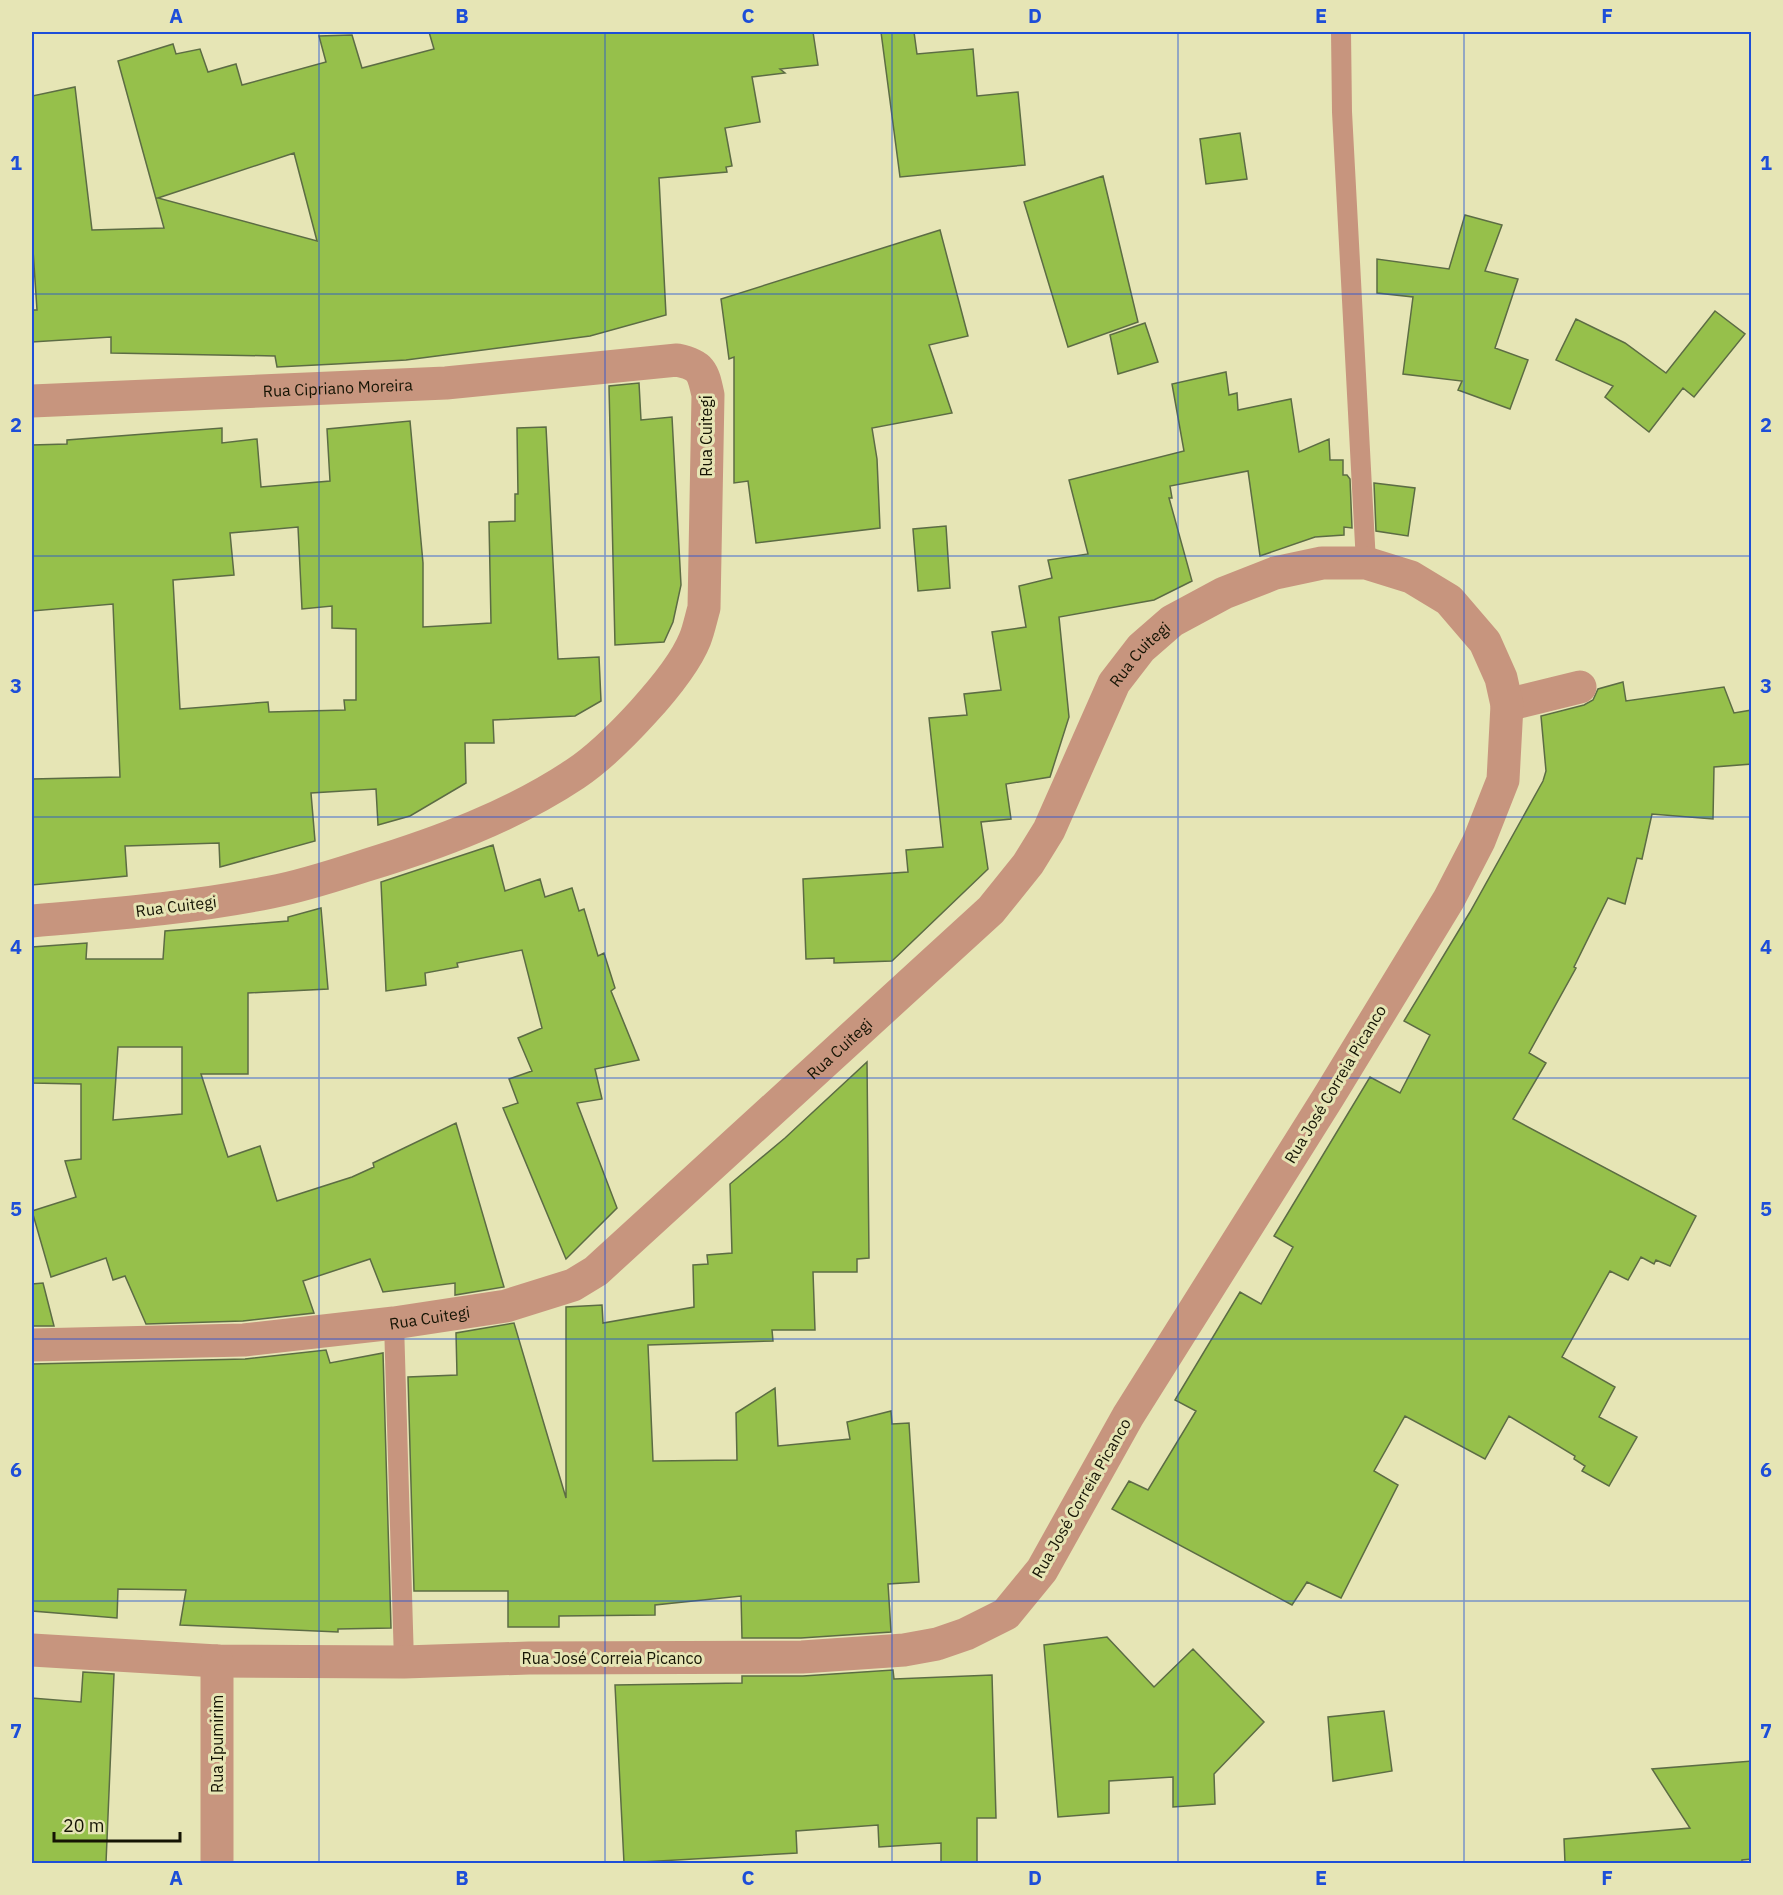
<svg xmlns="http://www.w3.org/2000/svg" width="1783" height="1895" viewBox="0 0 1783 1895" font-family="'IBM Plex Sans',sans-serif">
  <rect width="100%" height="100%" fill="#e6e5b5"/>
  <path fill="#96c04b" stroke="#5c6c44" stroke-width="1.5" fill-rule="evenodd" d="M429 32H813L818 65 780 69 785 73 752 77 760 122 725 128 732 166 726 167 727 172 659 178 666 315 590 336 406 360 336 364 277 367 275 356 111 353V337L32 342V310H37L32 235V96L75 87 92 230 164 228 118 61 173 44 176 54 200 49 208 72 236 64 242 85 326 62 319 36 352 35 362 68 434 49ZM294 153 317 241 158 198Z
    M881 32H914L917 54 973 49 977 96 1018 92 1025 165 900 177Z
    M1240 133 1247 179 1206 184 1200 139Z
    M1103 176 1138 322 1068 347 1024 202Z
    M1465 215 1502 225 1485 271 1518 279 1495 348 1528 360 1510 409 1458 390 1462 381 1403 374 1413 297 1377 293V259L1449 269Z
    M940 230 968 336 929 345 952 413 872 428 877 459 880 528 756 543 748 481 734 483V357L729 359 721 299Z
    M1715 311 1745 334 1694 397 1683 388 1649 432 1605 397 1613 386 1556 360 1576 319 1625 343 1666 373Z
    M1145 323 1158 362 1118 374 1110 335Z
    M1226 372 1229 395 1237 393 1238 410 1291 399 1299 452 1329 439 1330 460H1343V475H1347L1350 479 1352 528 1344 527V535L1315 537 1260 556 1248 471 1170 486 1172 498H1169L1192 581 1154 600 1059 617 1069 717 1050 777 1006 784 1011 819 981 822 988 869 892 961 834 963V958L806 959 803 879 908 872 906 850 943 847 929 718 967 715 964 694 1001 690 992 632 1026 627 1019 586 1052 578 1048 560 1088 554 1069 480 1184 451 1172 384Z
    M639 383 641 420 672 417 681 585 673 622 664 642 615 645 609 386Z
    M410 421 423 563V627L491 623 489 522 515 521V494H518L517 428 546 427 558 659 599 657 601 701 575 716 493 720 494 743H465L466 783 410 816 378 825 376 789 311 793 315 841 220 867 219 843 125 846 127 876 32 885V779L120 777 113 604 32 611V445L67 444V440L222 428V443L257 439 261 487 330 481 327 429ZM298 527 302 609 332 606V628L356 629V700H344L345 710 269 712 268 702 180 709 173 580 234 575 230 533Z
    M1374 483 1415 488 1408 536 1376 531Z
    M946 526 950 588 918 591 913 529Z
    M1623 682 1626 701 1724 687 1734 713 1752 710V764L1714 767 1713 819 1652 814 1642 859 1637 858 1625 904 1608 898 1574 967 1576 968 1529 1053 1546 1063 1513 1119 1696 1216 1670 1266 1656 1260 1654 1264 1641 1257 1628 1280 1610 1271 1562 1357 1615 1387 1599 1417 1637 1437 1609 1486 1582 1471 1585 1466 1574 1459 1575 1456 1509 1416 1485 1459 1405 1416 1374 1471 1398 1485 1341 1598 1307 1582 1292 1605 1112 1509 1129 1481 1148 1490 1196 1411 1175 1400 1240 1292 1261 1304 1293 1247 1274 1236 1370 1077 1400 1093 1430 1035 1404 1021 1470 912 1543 781 1546 771 1541 716 1584 705 1593 700 1598 689Z
    M493 845 505 891 540 879 545 897 572 888 579 911 584 909 598 956 604 953 615 988 611 991 639 1060 595 1069 602 1099 577 1103 617 1208 566 1259 503 1108 518 1103 509 1079 532 1071 518 1038 542 1028 522 950 457 963 458 967 425 973 426 985 386 991 381 882Z
    M321 908 328 989 248 993V1074H201L228 1157 260 1146 277 1201 352 1177 374 1167 373 1163 456 1123 504 1287 455 1295V1283L383 1292 370 1259 303 1281 314 1313 243 1321 146 1324 125 1276 113 1280 106 1258 51 1277 32 1211 76 1197 65 1161 81 1159V1084L32 1083V947L87 943 86 959H163L165 931 288 921V917ZM118 1047H182V1114L113 1120Z
    M867 1062 869 1258 857 1259V1272H813L815 1330H772L773 1341 648 1345 653 1461 737 1460 736 1413 775 1388 778 1446 850 1439 847 1422 891 1411 892 1424 909 1423 919 1582 888 1584 891 1632 801 1638H742L741 1596 655 1605V1615L559 1616V1627H508V1591H414L408 1377 457 1375 456 1333 514 1323 566 1498V1307L602 1305 603 1323 694 1307 693 1265 708 1264 707 1255 732 1253 730 1184 785 1138Z
    M43 1283 54 1326H32V1284Z
    M326 1350 330 1363 383 1353 391 1628 338 1629V1632L180 1625 186 1590 118 1589 117 1618 32 1611V1364L245 1359Z
    M1107 1637 1154 1687 1193 1649 1264 1722 1214 1774 1215 1804 1173 1807V1777L1109 1781V1813L1058 1817 1044 1645Z
    M893 1670 894 1679 992 1675 996 1818H977V1863H941V1843L879 1847 878 1825 796 1831 797 1853 624 1863 615 1685 742 1683V1676H803Z
    M83 1672 114 1674 106 1863H32V1698L81 1702Z
    M1384 1711 1392 1771 1333 1781 1328 1717Z
    M1752 1761V1859L1742 1860V1863H1565L1564 1839 1690 1828 1652 1769Z"/>
  <g fill="none" stroke-linecap="round" stroke-linejoin="round">
    <path stroke="#c7957e" stroke-width="20" d="M1341 32 1342 112 1366 563
      M394 1323 404 1662"/>
    <g stroke="#c7957e" stroke-width="33">
      <path id="s1" d="M32 401 446 383 677 360C702 365 703 372 708 395L704 608C701 618 699 629 695 639 679 679 611 750 575 774 512 816 439 843 367 865 336 875 303 886 271 892 192 908 112 914 32 921"/>
      <path d="M1507 705 1580 687"/>
      <path id="s2" d="M32 1345 244 1340 394 1323 506 1306 573 1285 596 1271 991 910 1028 864 1049 830 1114 683 1141 648 1172 621 1224 593 1275 573 1322 563H1366L1411 577 1449 600 1485 642 1501 678 1507 705 1503 780 1479 841 1449 899 1329 1096 1128 1416 1042 1570 1006 1614 966 1634 937 1644 904 1650 802 1657 529 1658 404 1662 217 1661 32 1650"/>
      <path d="M217 1661V1864"/>
    </g>
  </g>
  <path fill="none" stroke="#1d4ed8" stroke-width="1.5" stroke-opacity="0.55" d="M319 32V1864M605 32V1864M892 32V1864M1178 32V1864M1464 32V1864M32 294H1752M32 556H1752M32 817H1752M32 1078H1752M32 1339H1752M32 1601H1752"/>
  <g text-anchor="middle" stroke-width="6" stroke-linejoin="round" paint-order="stroke">
    <g font-size="16" fill="#151404" stroke="#e6e5b5">
      <text dy="6" stroke="none"><textPath href="#s1" startOffset="306">Rua Cipriano Moreira</textPath></text>
      <text transform="translate(706 436) rotate(-90)" y="6">Rua Cuitegi</text>
      <text dy="6" stroke="none"><textPath href="#s2" startOffset="1407">Rua Cuitegi</textPath></text>
      <text transform="translate(176 906) rotate(-7)" y="6">Rua Cuitegi</text>
      <text dy="6" stroke="none"><textPath href="#s2" startOffset="903">Rua Cuitegi</textPath></text>
      <text transform="translate(1335 1084) rotate(-59)" y="6">Rua José Correia Picanco</text>
      <text dy="6" stroke="none"><textPath href="#s2" startOffset="399">Rua Cuitegi</textPath></text>
      <text transform="translate(1081 1498) rotate(-60)" y="6">Rua José Correia Picanco</text>
      <text x="612" y="1664">Rua José Correia Picanco</text>
      <text transform="translate(217 1744) rotate(-90)" y="6">Rua Ipumirim</text>
    </g>
  </g>
  <rect width="1783" height="1895" fill="none" stroke="#e6e5b5" stroke-width="66"/>
  <path d="M54 1832v9h126v-9" fill="none" stroke="#151404" stroke-width="3"/>
  <text x="63" y="1832" font-size="18" fill="#151404" stroke="#e6e5b5" stroke-width="4.5" paint-order="stroke">20 m</text>
  <rect x="33" y="33" width="1717" height="1829" fill="none" stroke="#1d4ed8" stroke-width="2"/>
  <g font-size="20" text-anchor="middle" font-weight="bold" fill="#1d4ed8">
    <text x="176" y="23">A</text>
    <text x="462" y="23">B</text>
    <text x="748" y="23">C</text>
    <text x="1035" y="23">D</text>
    <text x="1321" y="23">E</text>
    <text x="1607" y="23">F</text>
    <text x="16" y="170">1</text>
    <text x="1766" y="170">1</text>
    <text x="16" y="432">2</text>
    <text x="1766" y="432">2</text>
    <text x="16" y="693">3</text>
    <text x="1766" y="693">3</text>
    <text x="16" y="954">4</text>
    <text x="1766" y="954">4</text>
    <text x="16" y="1216">5</text>
    <text x="1766" y="1216">5</text>
    <text x="16" y="1477">6</text>
    <text x="1766" y="1477">6</text>
    <text x="16" y="1738">7</text>
    <text x="1766" y="1738">7</text>
    <text x="176" y="1885">A</text>
    <text x="462" y="1885">B</text>
    <text x="748" y="1885">C</text>
    <text x="1035" y="1885">D</text>
    <text x="1321" y="1885">E</text>
    <text x="1607" y="1885">F</text>
  </g>
</svg>
